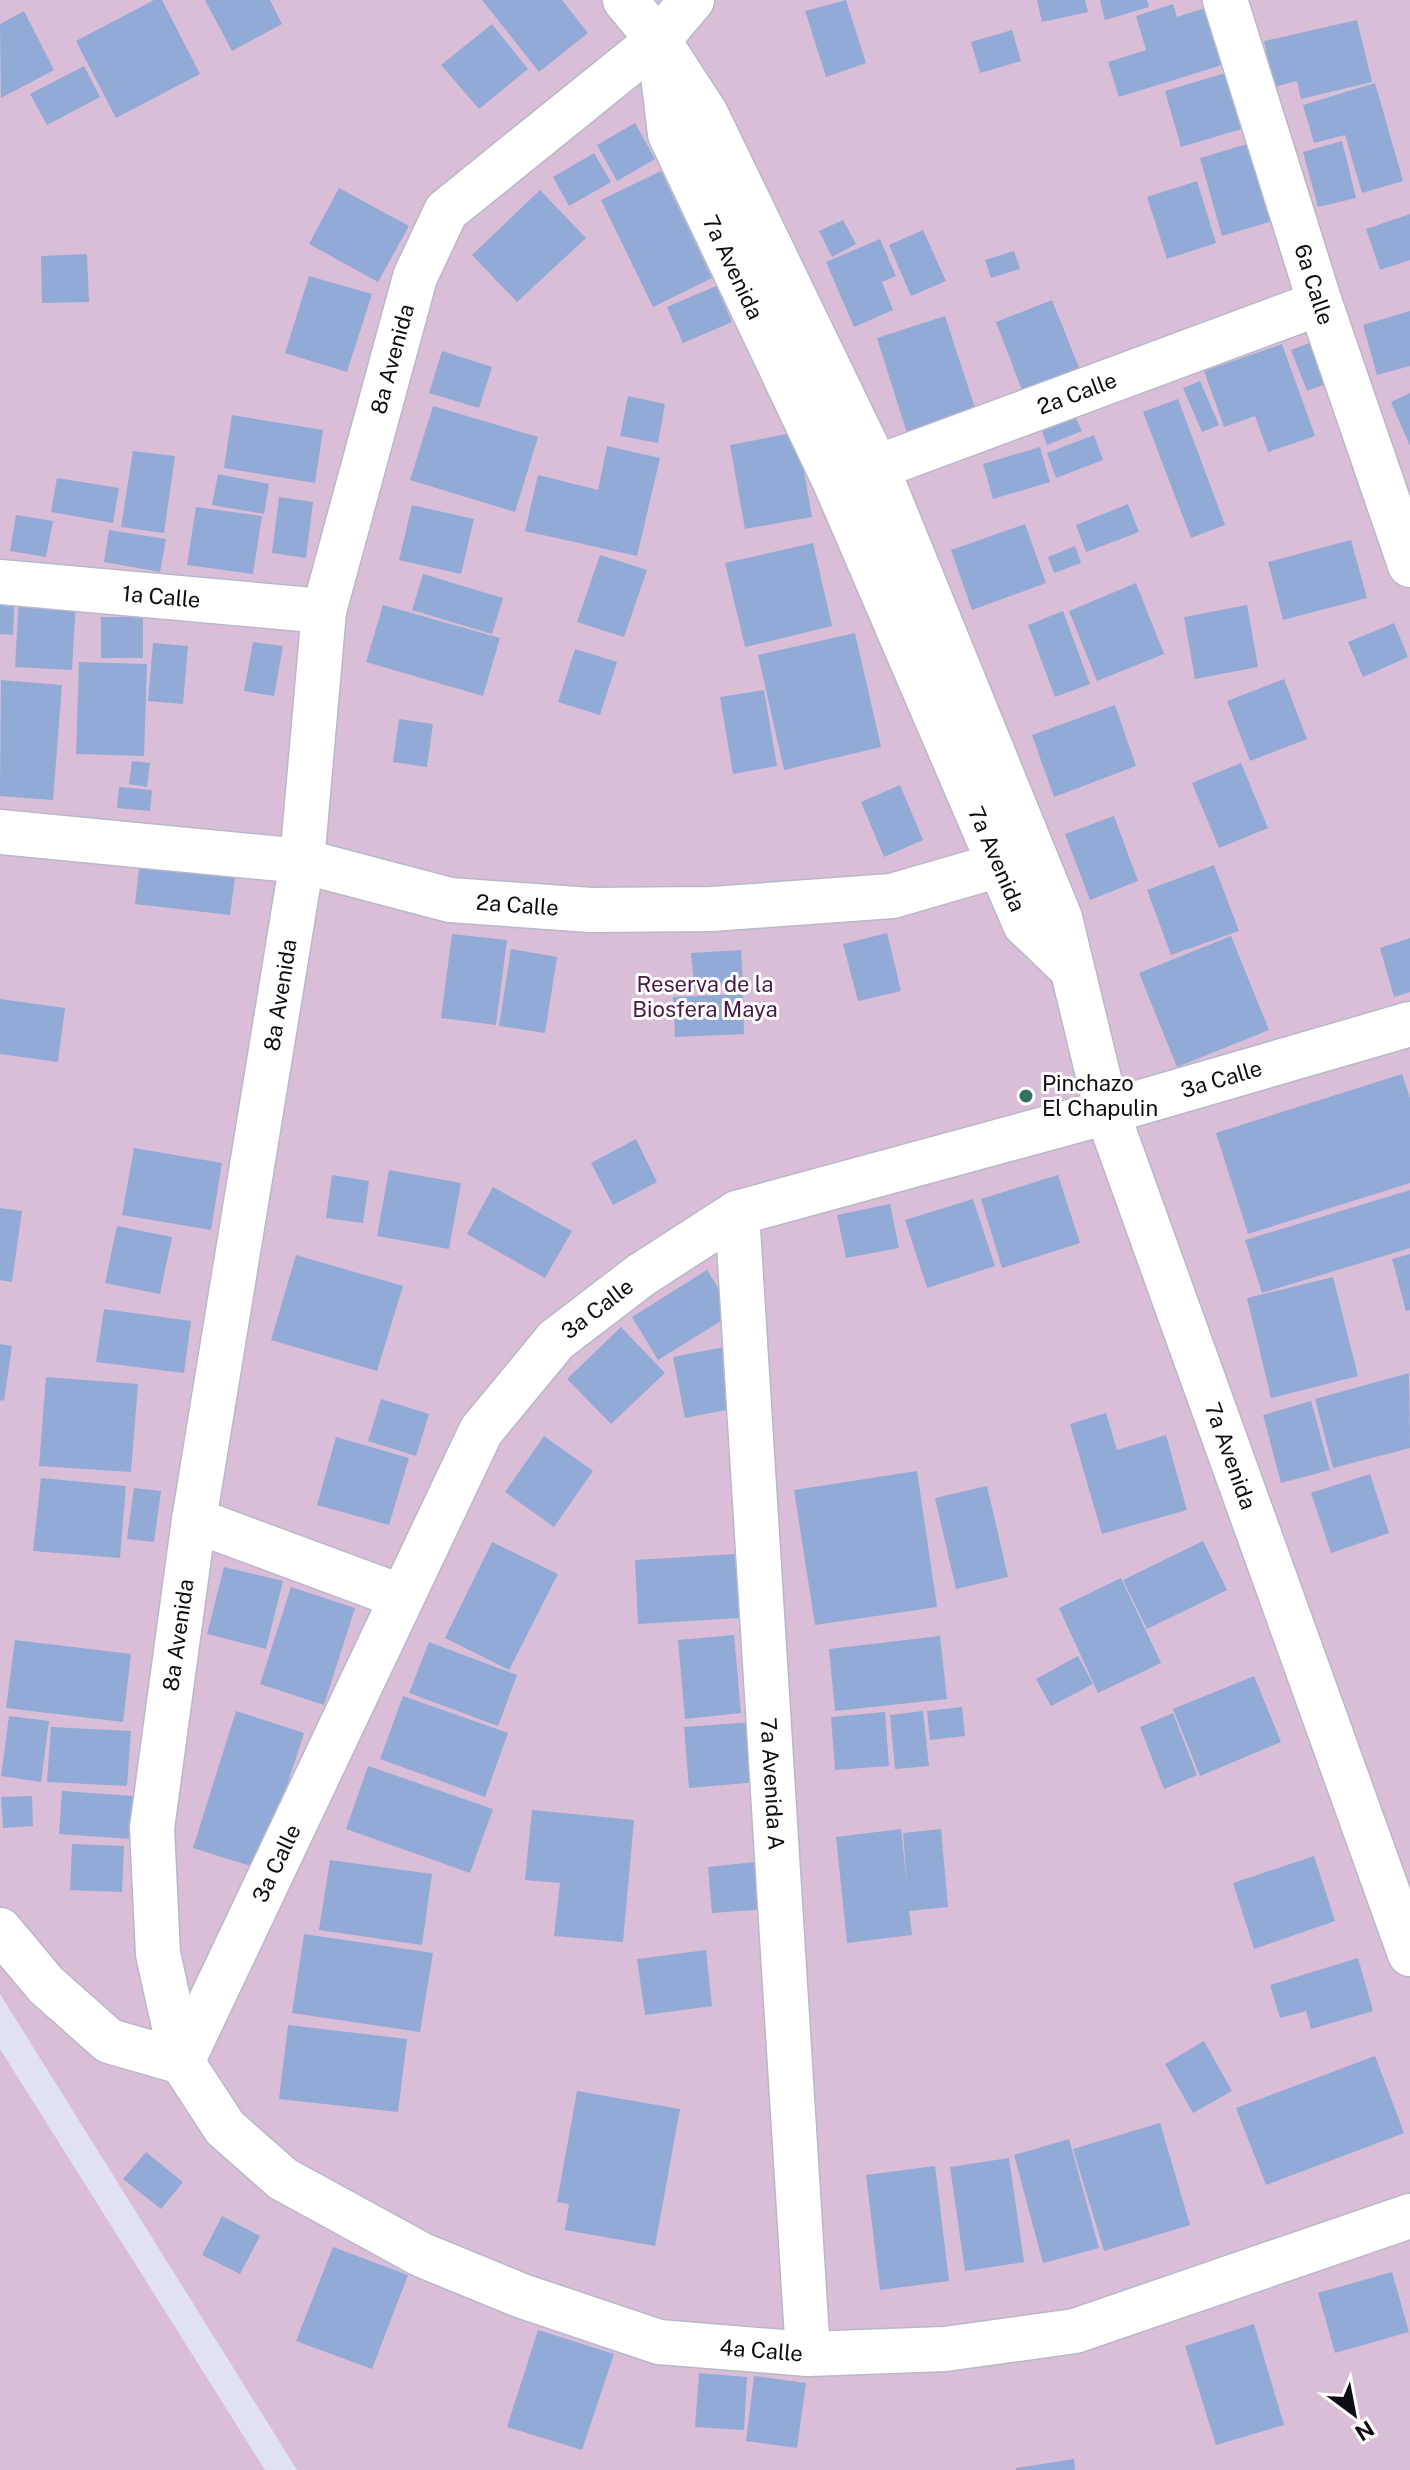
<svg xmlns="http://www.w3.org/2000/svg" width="1410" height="2470" viewBox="0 0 1410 2470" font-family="'Public Sans',sans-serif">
  <rect width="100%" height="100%" fill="#e0e1f4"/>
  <path fill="#dabed7" d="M0 0H1410V2470H297L0 1994Z
    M0 2049 265 2470H0Z"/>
  <path fill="#92aad6" d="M154 0H162L200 74 116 118 76 41Z
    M205 0H270L282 24 232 51Z
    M482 0H562L588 33 539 72Z
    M846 0 866 63 826 77 805 11Z
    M1037 0H1085L1088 12 1042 22Z
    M1100 0H1147L1149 7 1105 20Z
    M1173 4 1177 17 1205 8 1222 65 1119 97 1108 62 1146 50 1136 16Z
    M24 11 54 70 1 98 0 24Z
    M1357 20 1372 82 1301 99 1297 81 1274 87 1264 41Z
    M492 24 528 69 479 109 441 65Z
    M1012 30 1021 61 980 73 971 42Z
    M84 66 100 97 47 125 30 94Z
    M1229 72 1245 128 1181 147 1165 91Z
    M1375 83 1403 181 1362 193 1345 135 1314 143 1303 105Z
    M635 123 655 159 617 181 597 145Z
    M1342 141 1356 198 1318 207 1303 152Z
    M1254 142 1276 220 1222 236 1200 158Z
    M594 153 611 182 569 206 553 177Z
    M661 171 712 278 653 307 601 200Z
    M1197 181 1216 243 1167 259 1147 197Z
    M339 188 409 226 378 282 309 244Z
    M540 190 586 238 517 302 472 255Z
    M1410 214V260L1380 270 1366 229Z
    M843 220 856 244 832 257 819 231Z
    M923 230 946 281 911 296 889 245Z
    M880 239 896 276 882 282 893 310 854 327 826 262Z
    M1014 251 1020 269 991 278 985 260Z
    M87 254 89 302 42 303 41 256Z
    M309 276 372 294 347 372 285 353Z
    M716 286 732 322 683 343 667 307Z
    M1052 300 1080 370 1023 393 996 322Z
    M1410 311V366L1377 375 1363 325Z
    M945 316 976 411 907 433 877 338Z
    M1315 341 1331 382 1307 391 1291 350Z
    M1282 344 1315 436 1268 452 1255 416 1224 427 1204 371Z
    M442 351 492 367 479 408 429 393Z
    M1200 381 1219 425 1202 432 1183 388Z
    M1410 393V446L1391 402Z
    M628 396 665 404 658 443 620 436Z
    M1178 399 1225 525 1191 538 1143 412Z
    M433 406 538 437 515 512 410 480Z
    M232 415 323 430 315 483 224 468Z
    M1076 418 1082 431 1047 445 1042 431Z
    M797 432 812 517 745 529 730 445Z
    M1094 435 1103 460 1056 478 1047 453Z
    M607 446 660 458 637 556 525 531 538 475 598 490Z
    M1040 447 1050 482 993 499 983 464Z
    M133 451 175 456 164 533 121 527Z
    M218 474 269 484 264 514 212 505Z
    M57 478 119 488 113 523 51 512Z
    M279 497 313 502 306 558 272 553Z
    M1128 504 1139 532 1086 552 1076 525Z
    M412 505 474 519 461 574 399 560Z
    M196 507 262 516 253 574 187 565Z
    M16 515 53 521 46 557 10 551Z
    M1025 524 1046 583 972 610 951 550Z
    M109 530 166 539 160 572 104 562Z
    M1351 540 1367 598 1283 620 1268 562Z
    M813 543 832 626 745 647 725 563Z
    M1075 546 1081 563 1054 573 1048 557Z
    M600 555 647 570 624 637 577 622Z
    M423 574 503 598 492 634 412 610Z
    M1136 583 1164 654 1097 681 1069 611Z
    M0 592 15 593 13 635 0 634Z
    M19 597 76 600 72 670 15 667Z
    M383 605 500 638 483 696 366 662Z
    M1247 605 1258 667 1195 679 1184 617Z
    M1063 611 1090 684 1055 697 1028 625Z
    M101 617H143V658H101Z
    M1394 623 1408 657 1363 677 1348 642Z
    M855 633 881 747 784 770 758 655Z
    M253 642 283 646 274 696 244 691Z
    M153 643 188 646 183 704 148 701Z
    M575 649 617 662 600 715 558 702Z
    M79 662 147 664 144 756 76 754Z
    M1284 679 1307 739 1250 761 1227 701Z
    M1 680 62 685 53 800 0 796Z
    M764 690 777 766 733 774 720 697Z
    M1115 705 1136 766 1054 797 1032 735Z
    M399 719 433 724 427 767 393 762Z
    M132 761 150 763 147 787 129 784Z
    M1241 763 1268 828 1219 848 1192 783Z
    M900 785 923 840 884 857 861 802Z
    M119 787 152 790 150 811 117 808Z
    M1114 816 1138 881 1090 900 1065 834Z
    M141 851 237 862 230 915 135 904Z
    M1214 865 1239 931 1171 955 1147 890Z
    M887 933 901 991 858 1001 843 944Z
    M452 934 507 940 496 1025 441 1018Z
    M1231 936 1269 1030 1177 1067 1139 973Z
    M1410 938V992L1394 997 1380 948Z
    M511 949 557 957 545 1033 499 1026Z
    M741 950 743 983 694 987 691 953Z
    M743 994 744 1034 675 1037 673 997Z
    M0 999 65 1008 58 1062 0 1054Z
    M1402 1074 1410 1098V1183L1248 1234 1216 1133Z
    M636 1139 657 1182 613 1205 591 1163Z
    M134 1148 222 1163 211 1230 122 1215Z
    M389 1170 461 1183 449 1249 377 1236Z
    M332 1175 369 1181 363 1223 326 1218Z
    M1058 1175 1080 1243 1002 1268 981 1199Z
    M493 1187 572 1231 545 1278 467 1234Z
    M1410 1190V1248L1262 1293 1245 1240Z
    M973 1199 995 1266 927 1288 905 1220Z
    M890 1204 899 1248 846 1258 837 1215Z
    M0 1208 22 1211 12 1282 0 1280Z
    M117 1226 172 1237 160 1294 105 1283Z
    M1410 1254V1310L1406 1311 1392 1259Z
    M296 1255 403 1286 377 1371 271 1340Z
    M707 1270 734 1313 658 1360 632 1317Z
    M1333 1277 1358 1376 1271 1398 1247 1298Z
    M104 1309 191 1321 184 1373 96 1362Z
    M621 1327 665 1373 611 1424 567 1379Z
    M0 1344 12 1346 4 1401 0 1400Z
    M729 1346 741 1407 685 1418 673 1357Z
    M1409 1373 1410 1448 1333 1468 1315 1399Z
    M46 1377 138 1384 131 1472 39 1466Z
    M381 1399 429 1414 416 1456 368 1441Z
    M1311 1401 1330 1470 1281 1483 1263 1415Z
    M1106 1413 1117 1450 1166 1435 1187 1510 1102 1534 1070 1424Z
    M544 1436 593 1471 554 1527 505 1492Z
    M336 1437 409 1458 389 1525 317 1505Z
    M917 1471 937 1607 815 1625 794 1490Z
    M1370 1474 1389 1533 1331 1553 1311 1493Z
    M41 1478 126 1486 120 1558 33 1551Z
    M987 1486 1008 1577 956 1589 935 1498Z
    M134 1488 161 1491 154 1542 127 1539Z
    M1203 1541 1227 1590 1147 1629 1123 1580Z
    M492 1542 558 1574 509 1670 445 1638Z
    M735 1554 739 1618 638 1624 635 1560Z
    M224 1567 283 1581 266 1649 207 1634Z
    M1121 1578 1161 1663 1098 1693 1059 1608Z
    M291 1587 355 1608 324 1705 260 1684Z
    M734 1635 741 1713 685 1719 678 1640Z
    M940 1636 947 1699 835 1711 829 1649Z
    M15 1640 131 1654 123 1722 6 1708Z
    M429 1642 517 1675 498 1726 409 1693Z
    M1078 1656 1093 1684 1051 1706 1036 1679Z
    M1254 1676 1281 1742 1200 1776 1173 1709Z
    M403 1696 508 1733 485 1797 380 1759Z
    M962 1707 965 1736 930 1740 927 1711Z
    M236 1711 304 1733 260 1869 193 1848Z
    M923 1711 929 1766 895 1769 890 1715Z
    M885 1712 889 1766 835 1770 831 1717Z
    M1173 1713 1197 1775 1164 1789 1140 1727Z
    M9 1716 49 1721 41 1782 1 1776Z
    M754 1722 758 1782 689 1788 684 1727Z
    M51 1727 131 1731 127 1786 47 1782Z
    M368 1766 493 1809 470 1873 346 1829Z
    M62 1791 134 1796 131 1839 59 1834Z
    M32 1796 33 1826 3 1828 1 1797Z
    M532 1810 634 1820 623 1942 554 1936 560 1883 525 1880Z
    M901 1829 907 1885 903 1833 941 1829 948 1907 909 1911 912 1935 847 1943 836 1837Z
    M72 1844 124 1846 122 1892 70 1890Z
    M1314 1856 1335 1921 1254 1949 1233 1883Z
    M330 1860 432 1874 422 1945 319 1930Z
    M764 1861 768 1909 712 1913 708 1867Z
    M304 1934 433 1953 420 2032 292 2013Z
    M706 1950 712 2006 645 2015 637 1959Z
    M1358 1958 1373 2011 1311 2029 1306 2011 1280 2018 1270 1985Z
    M288 2025 407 2039 398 2112 279 2099Z
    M1204 2041 1232 2091 1193 2113 1165 2064Z
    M1375 2056 1404 2133 1266 2185 1236 2108Z
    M577 2091 680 2109 655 2246 565 2230 569 2204 557 2202Z
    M1160 2123 1190 2225 1104 2251 1073 2149Z
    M1069 2139 1099 2248 1043 2263 1014 2155Z
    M146 2152 183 2182 161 2209 123 2179Z
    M1009 2158 1024 2262 965 2271 950 2167Z
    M935 2166 949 2281 880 2290 866 2175Z
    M222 2216 260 2236 240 2274 202 2255Z
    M333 2247 408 2275 372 2369 296 2341Z
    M1392 2272 1409 2332 1335 2353 1318 2293Z
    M1254 2324 1284 2425 1216 2445 1185 2346Z
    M538 2330 614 2354 582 2450 507 2427Z
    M699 2373 747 2377 744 2430 695 2427Z
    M754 2376 806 2383 797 2448 746 2441Z
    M1074 2459 1075 2470H1016V2468Z"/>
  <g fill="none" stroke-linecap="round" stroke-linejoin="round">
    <g stroke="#b7b8ca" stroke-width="47">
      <g id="minor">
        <path id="s1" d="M625 0 658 40 706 114 877 468 1060 918 1107 1112 1410 1954"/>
        <path id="s2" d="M692 0 658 40 446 211 415 277 324 611 302 861 194 1520 152 1828 158 1954 182 2062 225 2128 283 2179 422 2255 522 2296 659 2342 808 2354 945 2349 1075 2331 1410 2216"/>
        <path id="s3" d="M1225 0 1320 303 1410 565"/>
        <path id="s4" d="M660 50 670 134 835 482 1025 924 1072 969"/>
        <path id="s5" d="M848 478 1320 303"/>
        <path id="s6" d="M0 582 324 611"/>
        <path id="s7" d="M0 832 302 861 450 900 591 910 712 909 892 896 999 865 1031 849"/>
        <path id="s8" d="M737 1213 808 2354"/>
        <path d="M194 1520 402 1597"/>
        <path d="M0 1930 46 1985 109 2041 182 2062"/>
        <path id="s9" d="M182 2062 481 1431 556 1340 641 1275 737 1213 1107 1112 1410 1024"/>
      </g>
    </g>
    <use href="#minor" stroke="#fff" stroke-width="44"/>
  </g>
  <circle fill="#31715f" stroke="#fff" stroke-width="3" cx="1026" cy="1096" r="8"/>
  <g text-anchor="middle" stroke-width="6" stroke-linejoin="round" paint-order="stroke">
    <g font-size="22" fill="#0d0d13" stroke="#fff">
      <text dy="8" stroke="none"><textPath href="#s4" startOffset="232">7a Avenida</textPath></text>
      <text dy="8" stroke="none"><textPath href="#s3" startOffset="298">6a Calle</textPath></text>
      <text transform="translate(392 359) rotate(-75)" y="8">8a Avenida</text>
      <text dy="8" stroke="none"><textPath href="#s5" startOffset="244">2a Calle</textPath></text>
      <text dy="8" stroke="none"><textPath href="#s6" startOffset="162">1a Calle</textPath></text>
      <text dy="8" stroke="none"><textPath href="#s4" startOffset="880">7a Avenida</textPath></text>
      <text dy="8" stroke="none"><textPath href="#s7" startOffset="524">2a Calle</textPath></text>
      <text transform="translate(280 995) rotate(-81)" y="8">8a Avenida</text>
      <text dy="8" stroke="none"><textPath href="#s9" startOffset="1540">3a Calle</textPath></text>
      <text dy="8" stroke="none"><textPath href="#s9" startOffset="868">3a Calle</textPath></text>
      <text dy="8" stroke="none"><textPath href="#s1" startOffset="1584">7a Avenida</textPath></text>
      <text transform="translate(178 1635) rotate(-82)" y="8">8a Avenida</text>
      <text dy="8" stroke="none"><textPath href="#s8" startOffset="572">7a Avenida A</textPath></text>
      <text dy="8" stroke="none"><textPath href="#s9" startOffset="220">3a Calle</textPath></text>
      <text dy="8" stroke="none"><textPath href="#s2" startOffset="2880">4a Calle</textPath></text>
    </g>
    <g font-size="22" fill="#491847" stroke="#fff">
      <text x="705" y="992">Reserva de la<tspan x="705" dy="25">Biosfera Maya</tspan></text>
    </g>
    <g font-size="22" fill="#0d0d13" stroke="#fff" text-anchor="start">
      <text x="1042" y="1091">Pinchazo<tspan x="1042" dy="25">El Chapulin</tspan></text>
    </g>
  </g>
  <g transform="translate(1354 2414) rotate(148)" stroke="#ffffff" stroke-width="6" paint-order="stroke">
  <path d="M0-6L14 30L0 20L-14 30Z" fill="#0d0d13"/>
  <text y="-12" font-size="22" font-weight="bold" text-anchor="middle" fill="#0d0d13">N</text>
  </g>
</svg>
